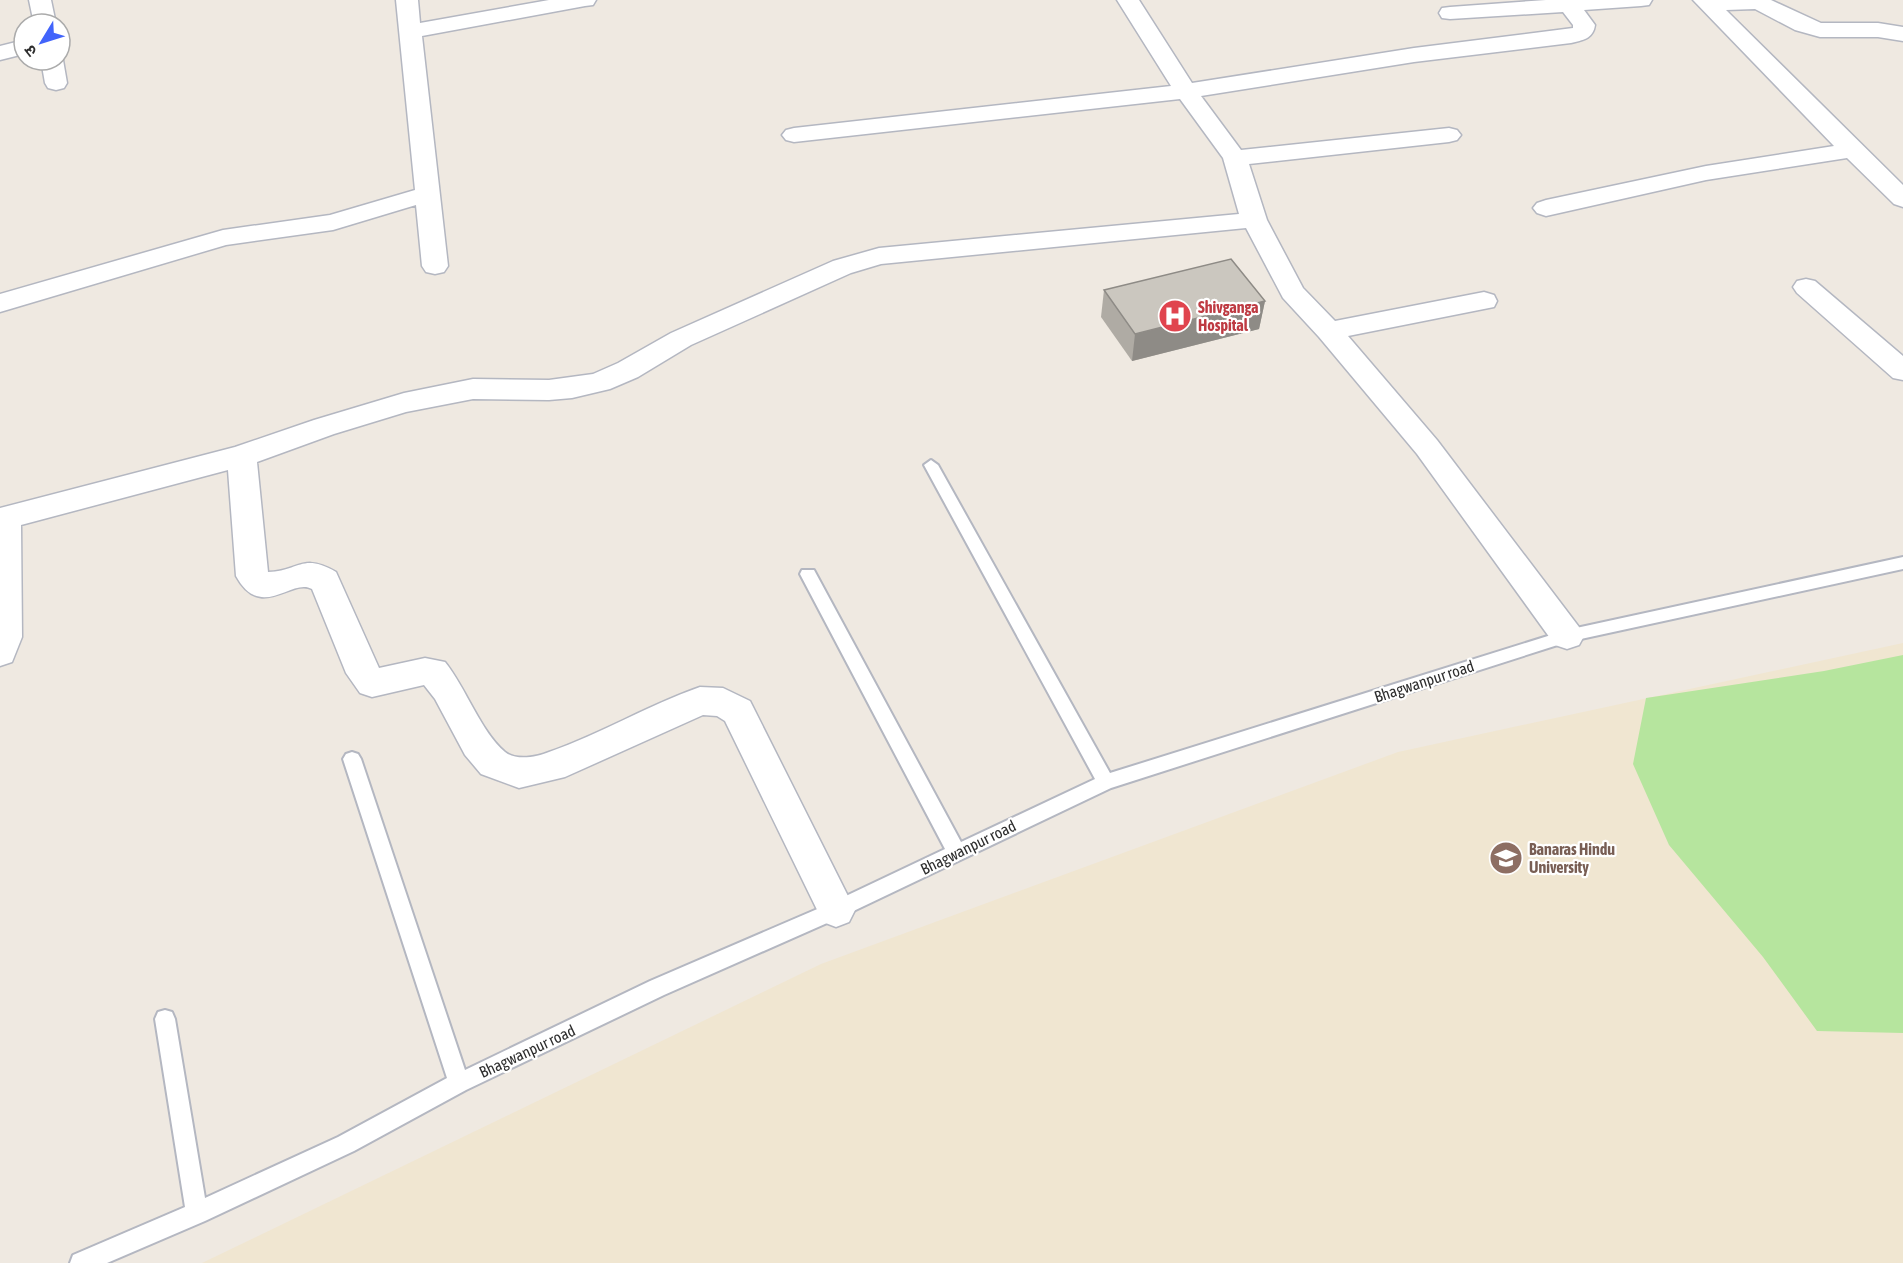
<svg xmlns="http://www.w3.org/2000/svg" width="1903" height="1263" viewBox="0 0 1903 1263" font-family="'Asap Condensed','Noto Sans Devanagari',sans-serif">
  <rect width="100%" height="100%" fill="#efe9e1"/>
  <path fill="#f0e6d1" d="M1903 643V1263H202L821 964 1398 752Z"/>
  <path fill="#b6e59e" d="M1903 655V1033L1817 1031 1763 957 1669 845 1633 764 1646 698 1824 671Z"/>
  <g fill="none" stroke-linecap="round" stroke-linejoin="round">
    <g stroke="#b4b7c1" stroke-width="4">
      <path id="service" d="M931 460 938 465 1110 773 1567 630 1903 557V569L1567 642 1111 788 843 916 664 995 466 1090 354 1151 205 1221 107 1263H70L73 1255 185 1207 155 1019 158 1012 165 1010 172 1012 175 1019 205 1198 338 1137 447 1078 343 759 346 754 352 752 358 754 361 759 465 1070 650 981 829 904 945 849 800 574 802 570H814L961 842 1095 779 924 465Z"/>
    </g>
    <g stroke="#b4b7c1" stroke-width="3">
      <path id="minor" d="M29 0H51L56 24H34Z
        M396 0H418L420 23 549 0H596L593 5 585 6 422 36 448 266 444 272 435 274 426 272 422 266 416 205 333 230 226 245 0 312V294L223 230 330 215 415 190Z
        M1117 0H1139L1192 83 1414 48 1573 28V25L1563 12 1450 19 1442 18 1439 13 1442 8 1450 7 1546 0H1652L1649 5 1641 6 1584 10 1595 25C1593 39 1583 40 1571 43L1414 62 1201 96 1241 150 1449 128 1457 130 1461 135 1457 140 1449 142 1249 164 1267 220 1303 288 1335 321 1484 292 1494 295 1497 301 1494 307 1348 336 1437 440 1579 627 1584 636 1579 645 1567 649 1555 645 1417 454 1319 337 1283 298 1246 228 881 264 851 273 691 345 638 377 610 389 572 398 549 400 473 399 406 412 334 434 257 462 268 572C298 572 302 552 336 572L379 668 425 658 445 662C466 688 481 732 505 752 516 761 537 757 549 752 601 734 648 705 700 687L723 688 750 701 855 910 849 922 836 927 823 922 725 721 717 716 703 715 565 777 519 788 481 774 465 755 435 699 424 685 372 697 360 693 346 673 312 589C292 577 261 622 236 576L228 470 21 525 22 637 12 662 0 666V508L235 447 314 420 404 393 473 379 549 380 593 374 618 363 671 333 833 261 879 248 1239 214 1223 158 1180 99 794 142 786 140 782 135 786 130 794 128 1171 86Z
        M1693 0H1771L1821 23H1878L1903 27V41L1878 37H1820L1795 30 1755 9 1726 10 1903 185V207L1894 204 1847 158 1706 180 1546 216 1537 213 1533 208 1537 203 1546 200 1706 166 1834 146Z
        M24 40V54L0 60V46Z
        M60 55 63 60 67 83 64 88 56 90 48 88 45 83 41 60H60Z
        M1806 279 1815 281 1903 356V380L1893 378 1797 293 1793 287 1797 281Z"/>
    </g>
    <use href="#service" fill="#fff" fill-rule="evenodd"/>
    <use href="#minor" fill="#fff" fill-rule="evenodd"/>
  </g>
  <path fill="#afaba4" d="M1104 290 1265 301 1259 329 1132 361 1101 317Z"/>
  <path fill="#8e8b86" d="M1265 301 1259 329 1132 361 1135 334Z"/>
  <path fill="#cbc7bf" stroke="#8e8b86" stroke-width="1.5" d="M1231 259 1265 301 1135 334 1104 290Z"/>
  <defs>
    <g id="hospital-disc" transform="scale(1.725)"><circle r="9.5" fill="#e0444e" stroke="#fff"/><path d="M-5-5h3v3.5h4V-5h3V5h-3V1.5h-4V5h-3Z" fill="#fff"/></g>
    <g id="university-disc" transform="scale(1.725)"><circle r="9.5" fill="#8d6e63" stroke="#fff"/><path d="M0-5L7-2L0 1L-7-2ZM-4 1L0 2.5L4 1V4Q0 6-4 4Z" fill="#fff"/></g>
  </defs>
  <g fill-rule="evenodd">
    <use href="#hospital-disc" x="1175" y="316"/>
    <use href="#university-disc" x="1506" y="858"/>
  </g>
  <g text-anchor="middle" stroke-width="4.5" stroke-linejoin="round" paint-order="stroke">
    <g font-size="16" font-weight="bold" fill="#be3a42" stroke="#fff" text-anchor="start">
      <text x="1198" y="313">Shivganga<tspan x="1198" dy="18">Hospital</tspan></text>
    </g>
    <g font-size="16" fill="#2e2e2e" stroke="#fff">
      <text transform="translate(1424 681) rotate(-18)" y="6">Bhagwanpur road</text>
      <text transform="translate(968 847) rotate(-26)" y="6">Bhagwanpur road</text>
      <text transform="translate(527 1051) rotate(-25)" y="6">Bhagwanpur road</text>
    </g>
    <g font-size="16" font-weight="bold" fill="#785e54" stroke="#fff" text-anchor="start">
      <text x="1529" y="855">Banaras Hindu<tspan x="1529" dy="18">University</tspan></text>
    </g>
  </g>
  <g transform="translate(42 42) rotate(232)"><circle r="28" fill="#ffffff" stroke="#ababab" stroke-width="1.5"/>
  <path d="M0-4.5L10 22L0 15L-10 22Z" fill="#4264fb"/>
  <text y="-9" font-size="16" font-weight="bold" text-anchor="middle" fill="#2e2e2e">उ</text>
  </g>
</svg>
